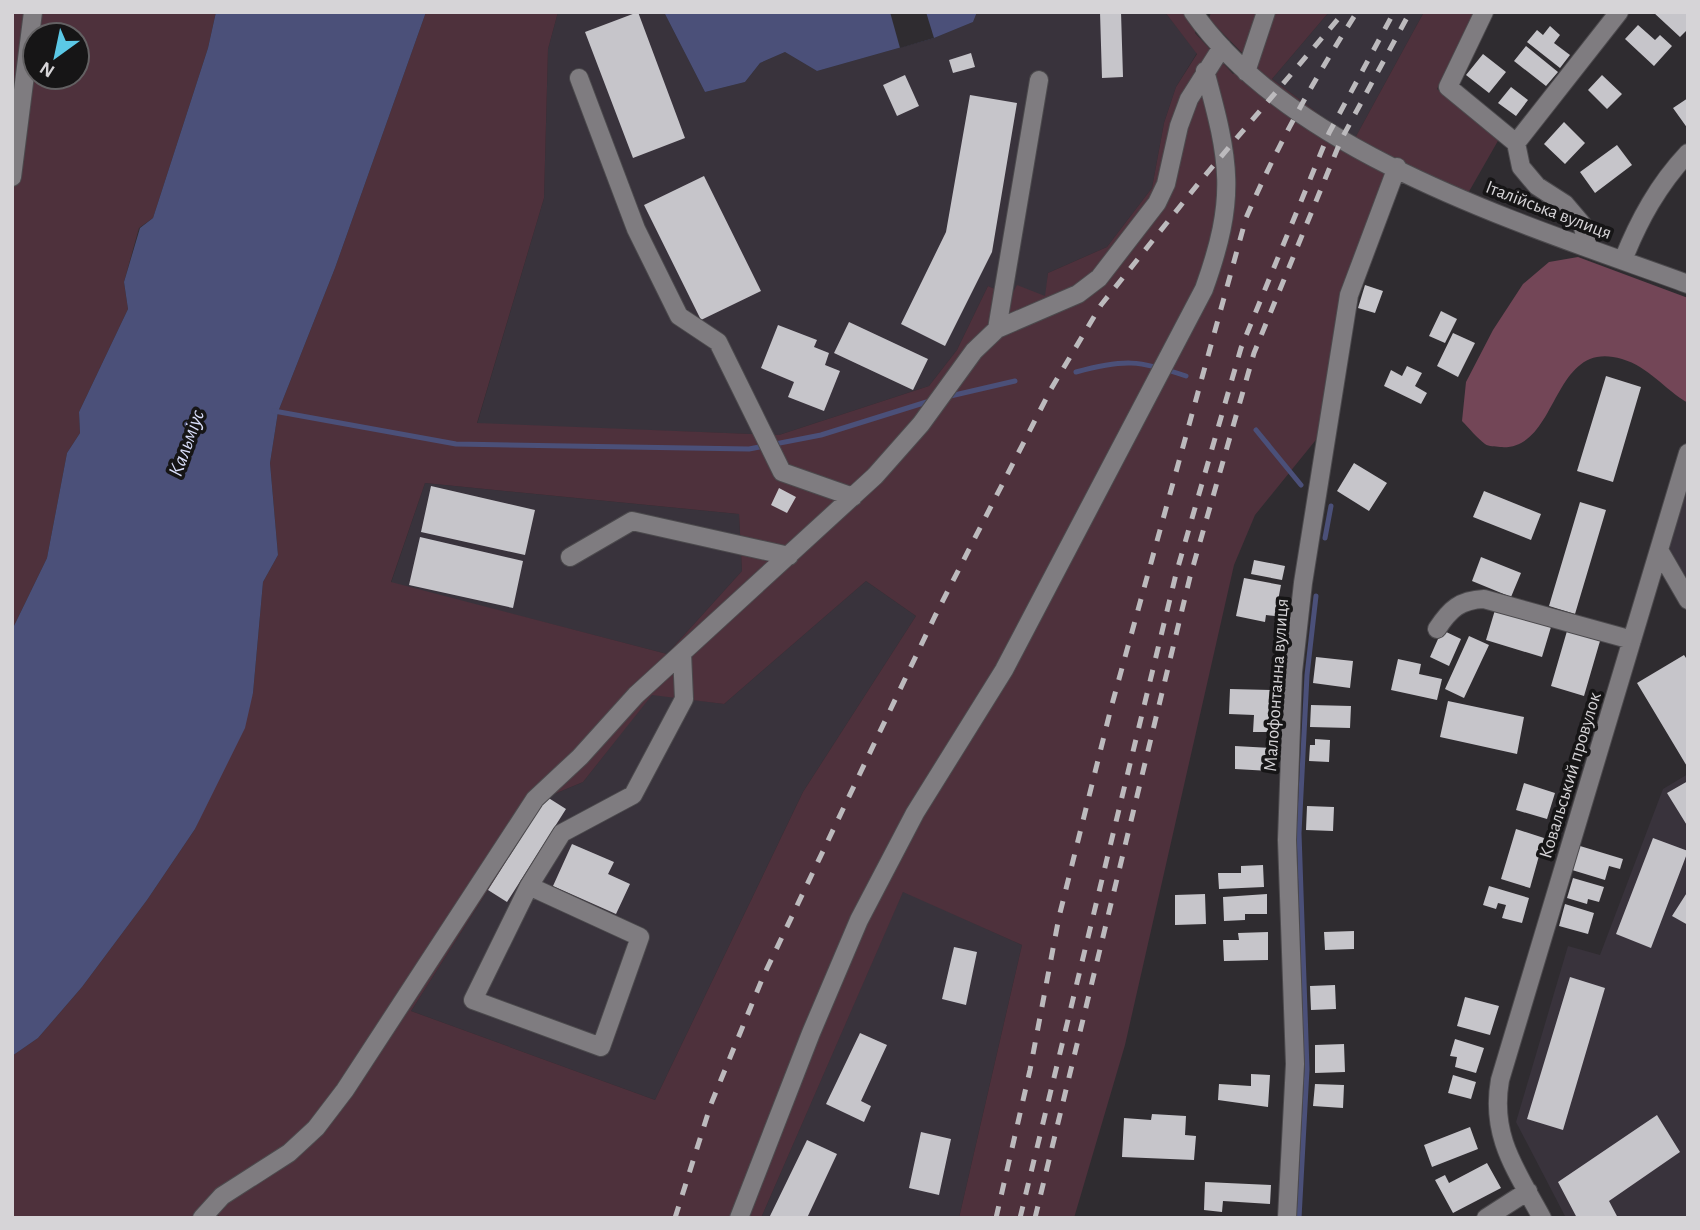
<svg xmlns="http://www.w3.org/2000/svg" width="1700" height="1230" viewBox="0 0 1700 1230" font-family="'Alegreya Sans',sans-serif">
  <rect width="100%" height="100%" fill="#2f2c30"/>
  <path fill="#39333c" d="M558 12H664L705 92 745 82 760 63 785 52 817 71 934 38 973 22 977 12H1165L1197 53 1176 87 1164 123 1152 188 1107 247 1048 273 1046 296 1011 297 988 286 957 350 929 386 779 435 477 424 544 198 548 49Z
    M1329 12H1424L1354 140 1272 79Z
    M425 483 739 514 742 571 667 654 391 583Z
    M1688 484V580L1668 546Z
    M866 581 916 616 803 792 655 1100 411 1011 547 797 583 782 652 694 724 704Z
    M1688 774V1218H1566L1516 1122 1568 946 1600 955 1663 789Z
    M903 891 1022 945 959 1218H761Z"/>
  <path fill="#4e313c" fill-rule="evenodd" d="M12 12H216L208 48 153 218 139 228 124 282 128 309 79 412 80 433 67 453 47 558 12 630ZM35 35H77V77H35Z
    M426 12H558L548 49 544 198 477 423 779 435 929 386 957 350 988 286 1011 296 1017 285 1045 296 1048 273 1107 247 1152 188 1164 123 1176 87 1197 54 1165 12H1201L1195 33 1233 74 1254 61 1269 12H1329L1272 79 1354 140 1424 12H1475L1437 89 1499 139 1467 195 1386 172 1340 292 1319 436 1255 515 1234 565 1125 1045 1074 1218H959L1022 945 903 892 761 1218H223L216 1214 214 1218H12V1056L38 1038 82 987 147 900 195 829 253 693 263 582 278 555 270 463 278 412 335 268ZM425 483 739 514 742 571 667 654 391 582ZM866 581 916 616 803 792 655 1100 411 1011 547 797 583 782 652 695 724 704Z
    M1211 12H1260L1246 57 1209 19Z"/>
  <path fill="#734657" d="M1578 257 1688 298V403C1664 389 1649 367 1622 359 1550 337 1560 452 1500 447 1495 446 1489 447 1485 444 1477 438 1469 428 1462 421L1466 382 1493 330 1523 284 1549 262Z"/>
  <path fill="#4b5079" d="M216 12H426L335 268 278 412 270 463 278 555 263 582 253 693 245 728 195 829 147 900 82 987 38 1038 12 1056V630L47 558 67 453 80 433 79 412 128 309 124 282 140 228 153 218 208 48Z
    M664 12H977L973 22 934 38 817 71 785 52 760 63 745 82 705 92Z"/>
  <path fill="#2f2c30" d="M890 12H926L934 38 900 48Z"/>
  <g fill="none" stroke-linecap="round" stroke-linejoin="round">
    <path stroke="#4b5079" stroke-width="5" d="M1076 372C1124 359 1139 360 1186 376
      M946 397 1015 381
      M274 411 456 444 749 449 821 435 933 400
      M1256 430 1301 485
      M1325 538 1331 506
      M1299 1218 1307 1069 1299 833 1307 675 1316 596"/>
  </g>
  <path fill="#c6c5ca" d="M638 12 685 138 633 158 585 32Z
    M1100 12H1121L1123 77 1102 78Z
    M1653 12H1688V29L1680 37Z
    M1638 25 1655 40 1660 35 1672 46 1654 66 1625 39Z
    M1550 26 1560 35 1554 43 1570 55 1560 68 1527 42 1537 30 1543 35Z
    M1526 46 1558 72 1546 86 1514 61Z
    M971 53 975 67 953 73 949 60Z
    M1483 54 1506 72 1489 93 1466 75Z
    M905 75 919 106 897 116 883 85Z
    M1602 75 1622 94 1607 109 1588 90Z
    M1511 87 1528 100 1516 116 1498 103Z
    M970 95 1017 103 992 252 945 346 901 324 946 232Z
    M1688 98V129L1673 108Z
    M1564 122 1585 143 1565 164 1544 144Z
    M1617 145 1632 165 1595 193 1580 172Z
    M704 176 761 291 701 320 644 205Z
    M1365 285 1383 291 1375 313 1358 308Z
    M1441 311 1457 319 1445 343 1429 336Z
    M849 322 928 359 913 390 834 353Z
    M778 325 817 340 814 347 829 353 825 365 840 371 824 411 788 397 794 382 761 368Z
    M1453 333 1475 343 1458 377 1437 366Z
    M1407 366 1422 373 1415 386 1427 393 1421 404 1384 386 1391 370 1402 376Z
    M1606 376 1641 387 1613 482 1577 471Z
    M1354 463 1387 483 1369 511 1337 491Z
    M431 486 535 510 525 555 421 532Z
    M779 488 796 497 787 513 771 505Z
    M1484 491 1541 514 1531 540 1473 517Z
    M1580 502 1606 510 1575 614 1549 606Z
    M420 537 523 561 513 608 409 585Z
    M1481 557 1521 573 1511 597 1472 581Z
    M1254 560 1285 566 1282 580 1251 574Z
    M1244 578 1281 585 1275 616 1266 615 1265 622 1236 616Z
    M1495 610 1551 627 1542 657 1486 640Z
    M1442 630 1461 639 1449 666 1430 657Z
    M1567 631 1600 641 1584 696 1551 686Z
    M1469 636 1489 645 1464 698 1445 689Z
    M1684 655 1688 661V768L1637 683Z
    M1316 657 1353 661 1350 688 1313 683Z
    M1398 659 1421 664 1419 674 1442 679 1437 700 1391 690Z
    M1230 689 1271 690 1269 732H1253L1254 715 1229 714Z
    M1448 701 1524 717 1517 754 1440 737Z
    M1311 705 1351 706 1350 728 1310 727Z
    M1315 739 1330 740 1329 762 1309 761 1310 745H1315Z
    M1235 746 1271 748 1270 771 1235 769Z
    M1688 781V827L1667 793Z
    M1524 783 1555 793 1547 819 1516 810Z
    M547 797 566 809 507 902 488 890Z
    M1307 806 1334 807 1333 831 1306 830Z
    M1516 829 1544 838 1530 888 1501 879Z
    M1653 838 1688 851 1651 948 1616 934Z
    M572 844 614 862 608 874 630 884 616 914 553 886Z
    M1580 846 1623 859 1620 869 1609 866 1605 880 1572 870Z
    M1263 865 1264 887 1219 889 1218 873H1241V866Z
    M1573 878 1604 887 1599 902 1588 899 1587 904 1567 898Z
    M1489 886 1529 898 1522 923 1502 918 1506 905 1498 903 1496 909 1483 905Z
    M1688 891V925L1672 916Z
    M1205 894 1206 924 1175 925V895Z
    M1267 894V914H1245V920L1224 921 1223 897Z
    M1565 904 1594 913 1588 934 1559 926Z
    M1354 931V949L1325 950 1324 932Z
    M1268 932V960L1224 961 1223 940H1239L1238 933Z
    M954 947 977 952 966 1005 942 999Z
    M1570 977 1605 988 1563 1130 1527 1119Z
    M1335 985 1336 1009 1311 1010 1310 986Z
    M1465 997 1499 1006 1490 1035 1457 1026Z
    M860 1033 887 1045 861 1101 871 1106 864 1122 826 1104Z
    M1455 1039 1484 1048 1476 1073 1455 1067 1457 1057 1450 1056Z
    M1344 1044 1345 1072 1315 1073V1045Z
    M1251 1074 1270 1075 1268 1107 1218 1100 1219 1084 1251 1086Z
    M1453 1075 1476 1082 1471 1099 1448 1093Z
    M1315 1084 1344 1085 1343 1108 1313 1106Z
    M1152 1114 1186 1116 1185 1135 1196 1136 1194 1160 1122 1157 1124 1118 1151 1120Z
    M1657 1115 1680 1152 1609 1201 1618 1218H1577L1558 1182Z
    M1470 1127 1478 1149 1432 1167 1424 1145Z
    M921 1132 951 1139 939 1195 909 1188Z
    M807 1140 837 1154 807 1218H769Z
    M1487 1163 1501 1188 1453 1213 1435 1180 1445 1175 1449 1183Z
    M1205 1182 1271 1185 1270 1204 1223 1201 1222 1212 1204 1210Z"/>
  <g fill="none" stroke-linecap="round" stroke-linejoin="round">
    <g stroke="#4c4a4d" stroke-width="20">
      <path id="minor" d="M1193 12C1293 155 1529 226 1688 284
        M1484 12 1448 87 1516 143 1521 167 1537 186 1565 204 1582 224 1588 247
        M1246 72 1266 12
        M579 78 636 229 679 316 718 342 782 472 853 497
        M1516 143 1619 12
        M12 177 33 12
        M1623 260C1639 220 1658 185 1688 153
        M997 329 1039 80
        M1659 550 1688 600
        M570 557 632 521 789 556
        M1437 629C1450 609 1460 600 1484 599L1632 640
        M529 886 640 937 601 1047 473 1000 529 886 562 833 633 795 684 699 682 653
        M202 1218 222 1196 289 1153 316 1128 345 1090 535 799 580 757 636 695 875 476 921 424 974 351 997 329 1078 294 1099 278 1157 203 1166 184 1179 126 1189 99 1222 47
        M739 1218 811 1033 859 920 915 813 1004 670 1204 289C1237 197 1230 162 1205 71
        M1287 1218 1295 1064 1287 840 1293 672 1303 583 1349 295 1397 167
        M1486 1218 1528 1191
        M1542 1218C1516 1170 1490 1136 1500 1080L1688 453"/>
    </g>
    <use href="#minor" stroke="#7f7c80" stroke-width="18"/>
    <path stroke="#bcbabd" stroke-width="5" stroke-dasharray="12 12" stroke-linecap="butt" d="M675 1218 711 1104 763 977 935 616 1051 389 1101 305 1202 179 1344 12
      M996 1218 1030 1070 1059 917 1111 708 1246 218C1277 146 1314 79 1357 12
      M1020 1218 1176 574 1241 348 1329 133 1394 12
      M1035 1218 1190 577 1254 353 1341 140 1410 12"/>
  </g>
  <g text-anchor="middle" stroke-width="7" stroke-linejoin="round" paint-order="stroke">
    <g font-size="19" fill="#d6d4d7" stroke="#161516">
      <text transform="translate(1549 209) rotate(21)" y="7">Італійська вулиця</text>
      <text transform="translate(1275 685) rotate(-86)" y="7">Малофонтанна вулиця</text>
      <text transform="translate(1569 775) rotate(-73)" y="7">Ковальський провулок</text>
    </g>
    <g font-size="21" font-style="italic" fill="#d9defa" stroke="#161516">
      <text transform="translate(186 443) rotate(-70)" y="7">Кальміус</text>
    </g>
  </g>
  <rect width="1700" height="1230" fill="none" stroke="#d6d4d7" stroke-width="28"/>
  <g transform="translate(56 56) rotate(213)"><circle r="33" fill="#161516" stroke="#636163" stroke-width="2"/>
  <path d="M0-5L12 26L0 18L-12 26Z" fill="#5bc8e6"/>
  <text y="-10" font-size="19" font-weight="bold" text-anchor="middle" fill="#d6d4d7">N</text>
  </g>
</svg>
